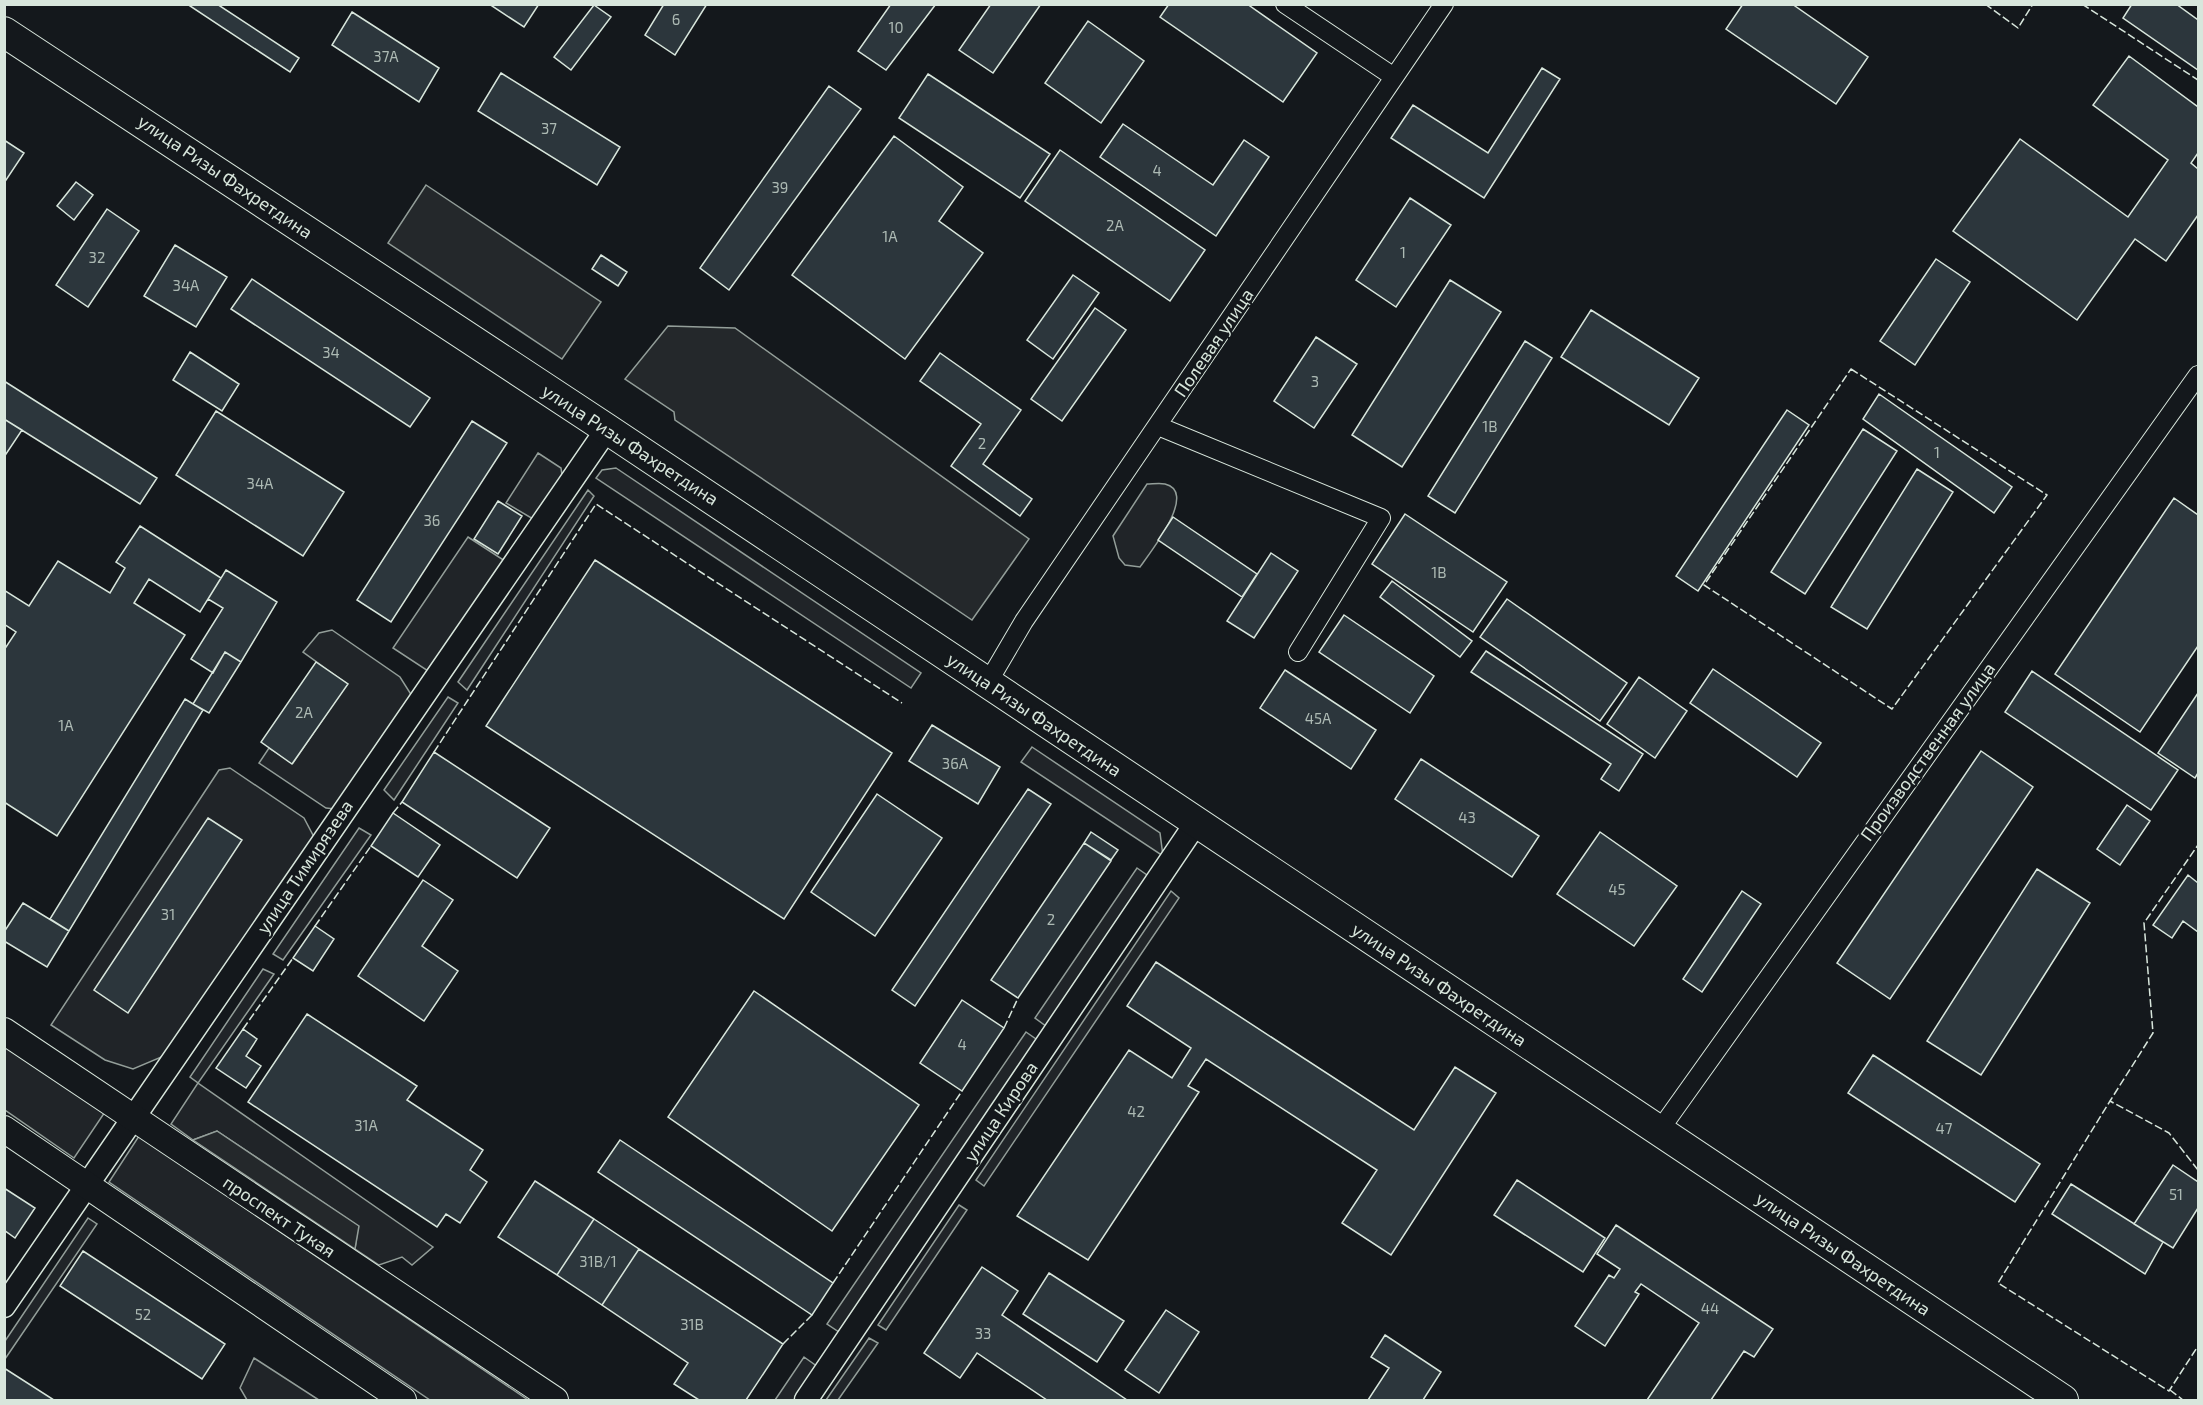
<svg xmlns="http://www.w3.org/2000/svg" width="2203" height="1405" viewBox="0 0 2203 1405" font-family="'Exo 2',sans-serif">
  <rect width="100%" height="100%" fill="#14181c"/>
  <path fill="#202428" stroke="#939e99" stroke-width="1.5" d="M538 453 561 468 562 475 533 519 506 503Z
    M616 468 921 673 911 688 596 478 602 470Z
    M1147 484C1152 484 1160 483 1165 484 1199 492 1149 554 1140 567L1125 565 1119 558 1113 536Z
    M588 490 594 496 467 690 458 682Z
    M468 537 505 561 428 671 393 648Z
    M332 630 400 677 412 696 335 809 326 808 259 763 269 748 293 763 347 684 303 652 319 633Z
    M448 697 458 703 394 800 384 790Z
    M1032 747 1160 833 1163 856 1021 762Z
    M230 768 304 818 315 839 171 1053 133 1069 105 1060 51 1025 219 770Z
    M359 828 371 835 283 960 273 954Z
    M1137 868 1157 882 1054 1032 1035 1018Z
    M1171 891 1179 898 984 1186 976 1180Z
    M263 969 274 974 198 1083 433 1247 412 1265 402 1257 379 1265 355 1249 358 1226 217 1131 193 1140 171 1124 198 1083 190 1077Z
    M1026 1032 1046 1046 848 1338 827 1324Z
    M4 1039 107 1109 74 1158 5 1110Z
    M139 1136 528 1400H430L109 1182Z
    M959 1205 967 1210 886 1330 878 1325Z
    M88 1218 97 1224 5 1359V1341Z
    M869 1338 878 1343 838 1400H826Z
    M804 1357 825 1372 806 1400H775Z
    M254 1358 319 1400H247L240 1388Z"/>
  <path fill="#24282b" stroke="#939e99" stroke-width="1.5" d="M426 185 601 302 562 359 388 243Z
    M668 326 735 328 1029 539 972 620 675 420 674 412 625 379Z
    M217 1131 359 1226 355 1249 193 1140Z"/>
  <path fill="#2c363c" stroke="#d8e6dc" stroke-width="1.5" d="M187 4H217L299 58 290 72Z
    M489 4H539L524 27Z
    M664 4H707L675 55 645 35Z
    M891 4H936L886 70 858 51Z
    M991 4H1041L993 73 959 50Z
    M1169 4H1247L1317 53 1283 102 1160 17Z
    M1743 4H1792L1868 57 1836 104 1726 29Z
    M2132 4H2176L2198 20V70L2123 18Z
    M594 5 611 17 571 70 554 57Z
    M352 12 439 68 419 102 332 45Z
    M1088 21 1144 61 1101 123 1045 83Z
    M2129 56 2198 107V153L2191 163 2198 169V215L2166 261 2135 239 2077 320 1953 231 2020 139 2128 217 2168 160 2093 105Z
    M1542 68 1560 79 1484 198 1391 138 1413 105 1488 153Z
    M501 73 620 147 597 185 478 111Z
    M928 74 1050 154 1020 198 899 118Z
    M829 86 861 109 729 290 700 268Z
    M1123 124 1213 185 1244 140 1269 157 1216 236 1100 157Z
    M894 136 963 187 939 221 983 253 905 359 792 275Z
    M4 140 24 153 4 183Z
    M1060 150 1205 250 1170 301 1025 201Z
    M76 182 93 195 74 220 57 206Z
    M1410 198 1451 225 1396 307 1356 280Z
    M107 209 139 231 88 307 56 285Z
    M175 245 227 277 196 327 144 296Z
    M601 255 627 272 618 286 592 269Z
    M1936 259 1970 282 1915 365 1880 341Z
    M1073 275 1099 293 1053 359 1027 340Z
    M252 279 430 398 410 427 231 309Z
    M1450 280 1501 312 1402 467 1352 435Z
    M1095 308 1126 330 1062 421 1031 399Z
    M1591 310 1699 378 1669 425 1561 357Z
    M1316 337 1357 364 1314 428 1274 401Z
    M1525 341 1552 358 1455 513 1428 496Z
    M190 352 239 384 222 411 173 380Z
    M940 353 1021 410 983 464 1032 499 1020 516 951 466 981 424 920 381Z
    M4 381 157 478 140 504 4 419Z
    M1879 394 2012 487 1994 513 1863 419Z
    M1787 410 1809 425 1698 591 1676 576Z
    M216 411 344 492 303 556 176 475Z
    M4 419 22 430 4 457Z
    M472 421 507 443 391 622 357 600Z
    M1863 429 1897 451 1805 594 1771 572Z
    M1917 469 1953 492 1867 629 1831 607Z
    M2174 498 2198 515V646L2140 732 2055 674Z
    M498 501 522 516 498 554 474 539Z
    M1405 514 1507 582 1473 632 1372 564Z
    M1173 517 1257 574 1242 597 1158 540Z
    M140 526 221 578 200 612 149 579 134 603 185 635 57 836 4 802V650L16 632 4 624V590L29 606 58 561 110 593 125 568 116 562Z
    M1271 553 1298 571 1254 638 1227 621Z
    M595 560 892 753 784 919 486 726Z
    M226 570 277 602 241 662 225 652 213 673 191 659 223 608 208 599Z
    M1392 581 1472 641 1460 657 1380 597Z
    M1507 599 1627 683 1600 721 1480 637Z
    M1344 615 1434 676 1410 713 1319 652Z
    M1486 651 1643 754 1619 791 1601 779 1611 764 1471 672Z
    M225 652 241 662 209 713 193 704Z
    M316 662 348 684 292 764 261 742Z
    M1713 669 1821 743 1797 777 1690 703Z
    M1285 670 1376 730 1351 769 1260 708Z
    M2032 671 2178 770 2151 810 2005 712Z
    M1639 677 1687 711 1655 758 1607 724Z
    M2198 693V773L2195 778 2158 753Z
    M185 699 203 710 69 931 50 919Z
    M932 725 1000 767 978 804 909 761Z
    M1981 751 2033 787 1890 999 1837 963Z
    M434 752 550 828 517 878 402 802Z
    M1421 759 1539 836 1512 877 1395 799Z
    M1028 789 1051 804 915 1006 892 990Z
    M877 794 942 838 875 936 811 892Z
    M2127 805 2150 821 2120 865 2097 849Z
    M393 813 440 845 418 877 371 846Z
    M208 818 242 840 128 1013 94 990Z
    M1091 832 1118 850 1111 860 1084 843Z
    M1600 832 1677 886 1634 946 1557 894Z
    M1084 843 1111 861 1018 998 991 980Z
    M2037 869 2090 903 1981 1075 1927 1041Z
    M2188 875 2198 883V932L2183 921 2172 938 2153 925Z
    M423 880 453 900 422 946 458 971 424 1021 358 976Z
    M1742 891 1761 904 1702 992 1683 979Z
    M23 903 69 931 47 967 4 941V932Z
    M315 926 334 939 313 971 293 958Z
    M1156 962 1414 1130 1455 1067 1496 1093 1391 1255 1342 1223 1377 1170 1206 1059 1188 1086 1199 1092 1088 1260 1017 1216 1129 1050 1172 1078 1191 1048 1127 1006Z
    M754 991 919 1105 832 1231 668 1117Z
    M962 1000 1004 1028 962 1091 920 1063Z
    M307 1014 417 1086 407 1100 483 1150 470 1170 487 1182 460 1223 446 1214 437 1227 248 1102Z
    M243 1029 257 1039 246 1056 261 1066 246 1088 216 1068Z
    M1873 1055 2040 1164 2015 1202 1848 1093Z
    M620 1140 833 1283 812 1315 598 1172Z
    M2173 1165 2198 1182V1208L2173 1248 2134 1224Z
    M1517 1180 1605 1238 1583 1272 1494 1215Z
    M535 1181 594 1219 557 1275 498 1237Z
    M2071 1184 2163 1242 2145 1274 2052 1214Z
    M4 1188 35 1208 15 1238 4 1230Z
    M594 1219 639 1249 602 1305 557 1275Z
    M1616 1225 1773 1329 1754 1357 1744 1351 1711 1400H1647L1699 1323 1641 1284 1635 1292 1639 1294 1605 1346 1575 1326 1609 1275 1614 1278 1620 1269 1597 1254Z
    M639 1249 783 1344 746 1400H699L674 1384 688 1363 602 1305Z
    M83 1251 225 1344 202 1379 60 1286Z
    M982 1267 1018 1291 1002 1315 1127 1400H1047L977 1353 960 1378 924 1353Z
    M1049 1273 1124 1321 1097 1362 1023 1314Z
    M1166 1310 1199 1332 1159 1393 1125 1370Z
    M1385 1335 1441 1372 1423 1400H1368L1389 1368 1371 1357Z
    M4 1368 54 1400H4Z"/>
  <g fill="none" stroke-linecap="round" stroke-linejoin="round">
    <g stroke="#d8e6dc" stroke-width="20">
      <path id="minor" d="M1285 4 1394 77
        M1158 426 1381 518 1298 652
        M987 684 1024 621 1444 4
        M1659 1131 2198 375"/>
    </g>
    <g stroke="#d8e6dc" stroke-width="25">
      <path id="tertiary" d="M4 1306 607 429
        M806 1400 1196 823"/>
    </g>
    <g stroke="#d8e6dc" stroke-width="28">
      <path id="secondary" d="M4 1031 555 1400
        M4 1129 403 1400"/>
    </g>
    <g stroke="#d8e6dc" stroke-width="32">
      <path id="primary" d="M4 32 607 429 2063 1400"/>
    </g>
    <use href="#minor" stroke="#14181c" stroke-width="18"/>
    <use href="#tertiary" stroke="#14181c" stroke-width="22"/>
    <use href="#secondary" stroke="#14181c" stroke-width="26"/>
    <use href="#primary" stroke="#14181c" stroke-width="30"/>
    <path stroke="#d8e6dc" stroke-width="1.5" stroke-dasharray="8 3" stroke-linecap="butt" d="M1985 4 2018 28 2033 4
      M2082 4 2198 80
      M1851 369 2047 495 1892 709 1704 585Z
      M434 752 596 504 902 703
      M393 813 402 802
      M315 926 371 846
      M1004 1028 1018 998
      M243 1029 293 958
      M2113 1103 2110 1101 2153 1033 2144 923 2198 845
      M2198 1170 2169 1133 2110 1101 1998 1283 2169 1391 2198 1346
      M833 1283 962 1091
      M783 1344 812 1315
      M2170 1390 2183 1400"/>
  </g>
  <g text-anchor="middle" stroke-width="4.5" stroke-linejoin="round" paint-order="stroke">
    <g font-size="15" fill="#adbab4">
      <text x="676" y="25">6</text>
      <text x="896" y="33">10</text>
      <text x="386" y="62">37А</text>
      <text x="549" y="134">37</text>
      <text x="1157" y="176">4</text>
      <text x="780" y="193">39</text>
      <text x="1115" y="231">2А</text>
      <text x="890" y="242">1А</text>
      <text x="1403" y="258">1</text>
      <text x="97" y="263">32</text>
      <text x="186" y="291">34А</text>
      <text x="331" y="358">34</text>
      <text x="1315" y="387">3</text>
      <text x="1490" y="432">1В</text>
      <text x="982" y="449">2</text>
      <text x="1937" y="458">1</text>
      <text x="260" y="489">34А</text>
      <text x="432" y="526">36</text>
      <text x="1439" y="578">1В</text>
      <text x="304" y="718">2А</text>
      <text x="1318" y="724">45А</text>
      <text x="66" y="731">1А</text>
      <text x="955" y="769">36А</text>
      <text x="1467" y="823">43</text>
      <text x="1617" y="895">45</text>
      <text x="168" y="920">31</text>
      <text x="1051" y="925">2</text>
      <text x="962" y="1050">4</text>
      <text x="1136" y="1117">42</text>
      <text x="366" y="1131">31А</text>
      <text x="1944" y="1134">47</text>
      <text x="2176" y="1200">51</text>
      <text x="598" y="1267">31В/1</text>
      <text x="1710" y="1314">44</text>
      <text x="143" y="1320">52</text>
      <text x="692" y="1330">31В</text>
      <text x="983" y="1339">33</text>
    </g>
    <g font-size="18" fill="#d8e6dc" stroke="#14181c">
      <text transform="translate(225 177) rotate(34)" y="6">улица Ризы Фахретдина</text>
      <text transform="translate(1214 343) rotate(-56)" y="6">Полевая улица</text>
      <text transform="translate(630 445) rotate(33)" y="6">улица Ризы Фахретдина</text>
      <text transform="translate(1034 715) rotate(34)" y="6">улица Ризы Фахретдина</text>
      <text transform="translate(1928 752) rotate(-54)" y="6">Производственная улица</text>
      <text transform="translate(305 867) rotate(-56)" y="6">улица Тимирязева</text>
      <text transform="translate(1439 985) rotate(34)" y="6">улица Ризы Фахретдина</text>
      <text transform="translate(1001 1112) rotate(-56)" y="6">улица Кирова</text>
      <text transform="translate(279 1217) rotate(34)" y="6">проспект Тукая</text>
      <text transform="translate(1843 1254) rotate(34)" y="6">улица Ризы Фахретдина</text>
    </g>
  </g>
  <rect width="2203" height="1405" fill="none" stroke="#d8e6dc" stroke-width="12"/>
</svg>
